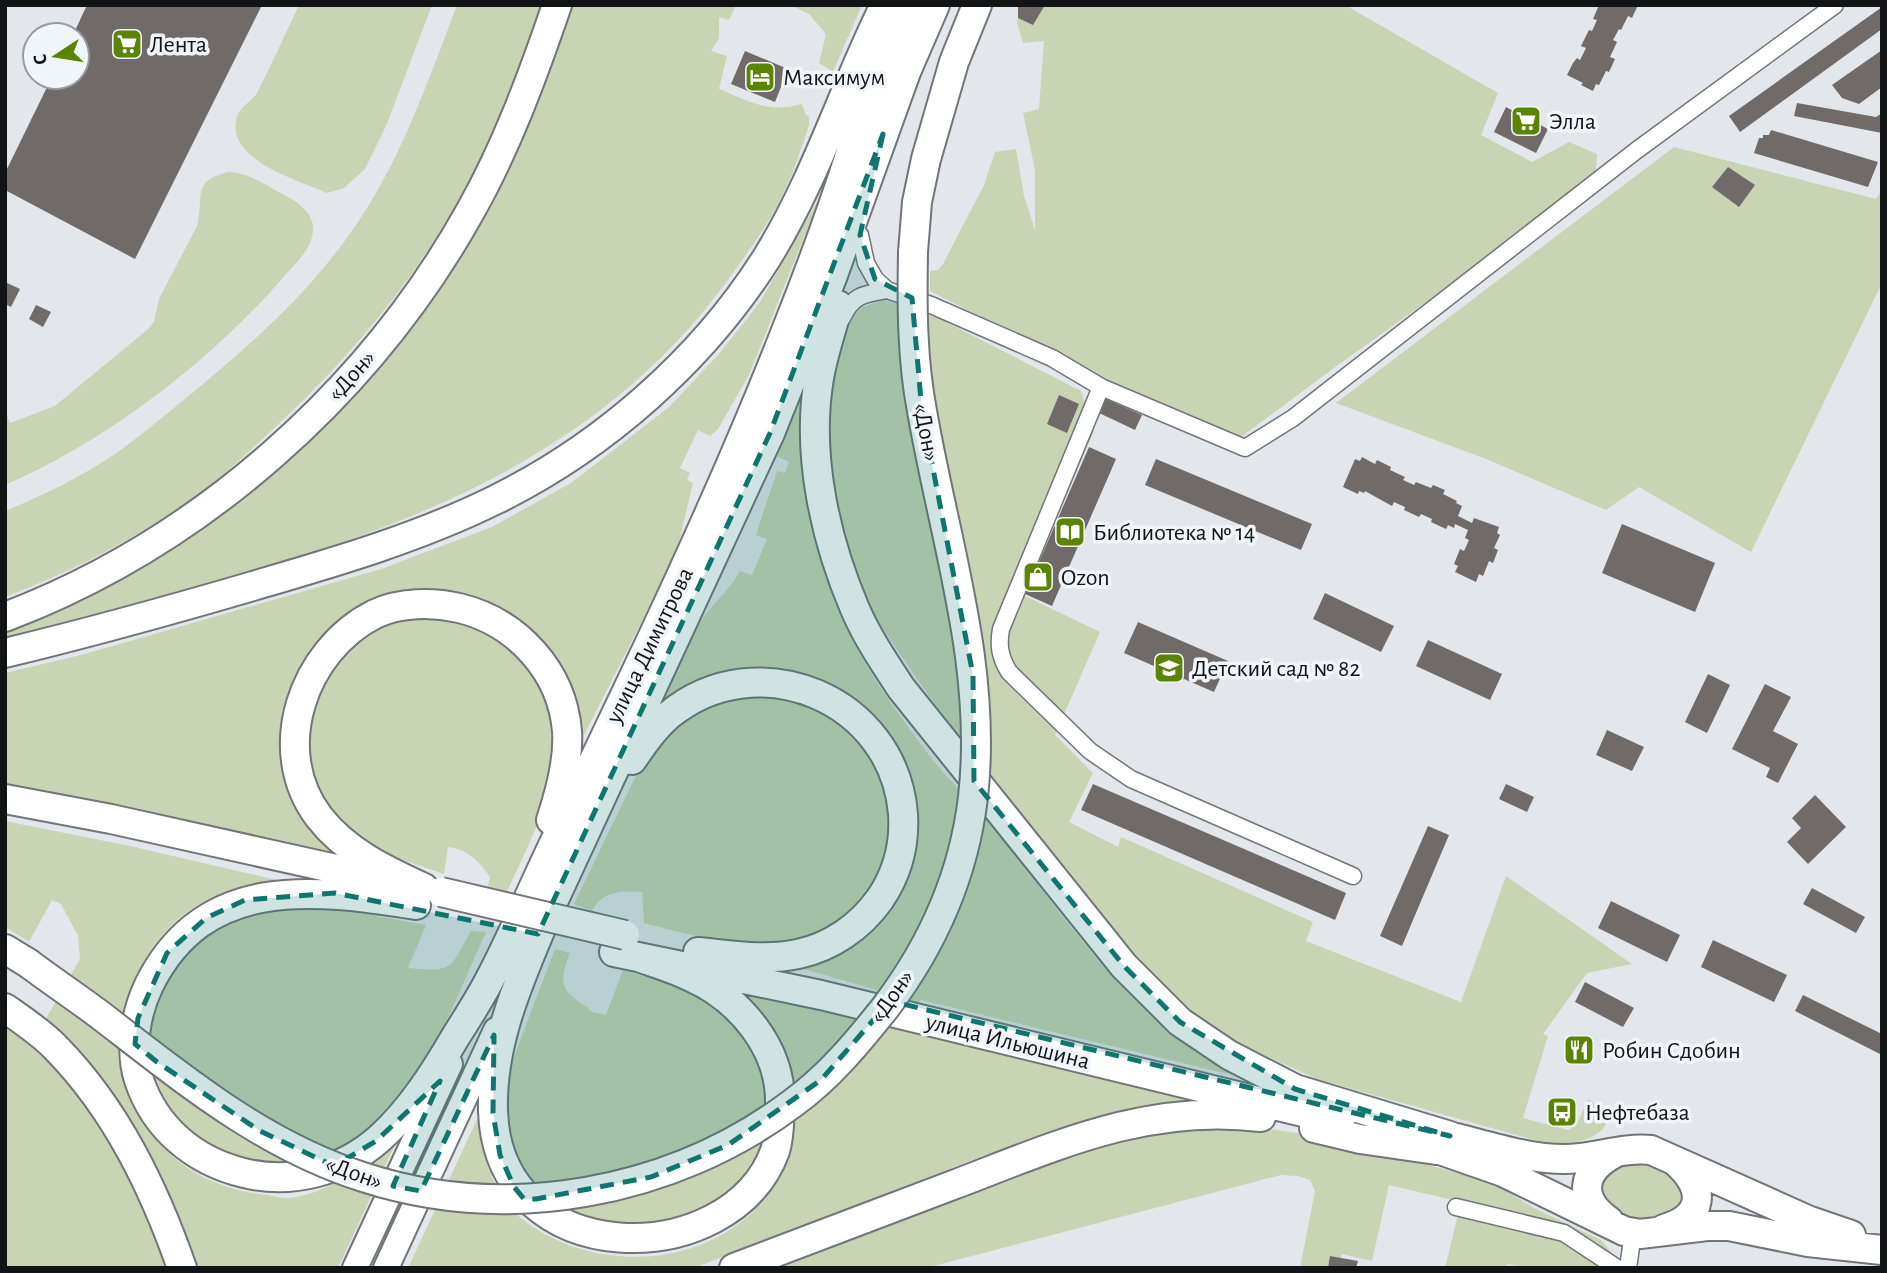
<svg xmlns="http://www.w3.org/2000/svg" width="1887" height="1273" viewBox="0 0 1887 1273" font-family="'Alegreya Sans',sans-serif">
  <rect width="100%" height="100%" fill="#e3e7eb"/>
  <path fill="#c8d4b4" d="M299 5H432L386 126 365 169 344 188 327 193C298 180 224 160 237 117 240 106 252 102 257 93 272 64 285 34 299 5Z
    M457 5H542C520 72 493 139 459 200 409 288 343 365 269 433 242 458 214 484 184 505 127 543 68 573 5 597V511C44 495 83 476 118 452 149 429 179 404 209 379 261 335 309 291 349 235 399 166 427 84 457 5Z
    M569 5H736L729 20 719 17V38L711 51 727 56 719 89C749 101 769 114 802 104L806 115 809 117V125C802 146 795 169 785 190 773 217 755 242 738 266 610 450 423 523 215 582 145 601 76 620 5 638V632L94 591 386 353Z
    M790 5H862L833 72 819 63 826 34 809 14Z
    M1021 5H1345L1498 93 1481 135 1532 162 1569 142 1597 154 1596 170 1482 262 1338 365 1241 437 1114 388 1038 345 1037 342 1007 330 930 291V271L938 270 943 264 984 185 995 152 1016 149 1024 196 1035 230V170L1023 113 1039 109 1044 41 1023 43 1017 22Z
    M1674 147 1876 199 1882 190V283L1751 552 1639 487 1606 510 1486 459 1336 403Z
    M228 172C249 172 268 187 286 196 298 202 312 212 313 227 314 249 294 264 281 280 208 363 107 441 5 485V411L10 423 55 406 148 329 154 322 159 299 197 226C205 197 190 182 228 172Z
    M820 197 749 375 718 429 710 436 698 430 680 468 690 473 687 480 693 483 676 554 579 745 536 637 517 619 494 605 454 593 329 633 307 656 293 680 282 712 279 737 281 759 287 785 303 820 315 833 353 863 5 788V673L81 655 381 569 492 527 571 483 669 407 719 354 760 302Z
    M884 300 940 319 1081 391 1094 431 1023 595 1100 632 1055 735 1093 773 1069 822 1118 847 1121 837 1313 922 1306 941 1461 1002 1506 876 1632 964 1587 973 1543 1034 1548 1036 1523 1118 1568 1130 1576 1126 1588 1099C1634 1125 1584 1145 1555 1146L1317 1079 1257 1052 1223 1034 1181 1004 1127 951 1081 887 955 734 872 613 854 573 835 498 826 440 833 366 847 323 862 307Z
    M810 362C814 437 810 528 835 598 855 656 899 717 937 765 956 788 979 808 997 832 1068 920 1132 1024 1238 1073L1236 1076 921 1000 910 1007 873 989 794 966C821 952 871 933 889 910 943 844 919 747 853 699 832 685 809 677 784 672L661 707C674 677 685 645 703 618 715 601 731 588 740 571L752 575 767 539 756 535 777 471 785 473 789 462 774 455Z
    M439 617C451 619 464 621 476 625 523 644 553 695 555 745 556 761 548 793 543 808 533 839 517 869 504 898L486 895 490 877C479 861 467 849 448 847L444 874 385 854 355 838 321 799 307 753 311 706 342 652 379 626 397 619Z
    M756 695C783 698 810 701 833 716 853 729 863 743 874 764 916 841 869 933 781 943 736 949 687 934 644 923L642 892C622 891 603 890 592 911L574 904 644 759 678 720 722 701Z
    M5 821 130 846 285 882C258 886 232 888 207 900 155 925 126 982 120 1037 120 1044 118 1052 118 1059 119 1067 125 1076 128 1083 134 1100 139 1117 150 1131 178 1171 220 1190 267 1195 273 1196 281 1198 288 1198 327 1195 370 1163 398 1138L338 1268H191L44 1022 80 959 78 936 61 904 52 900 29 942 5 927Z
    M318 908 336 909 426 925 408 968C454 972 449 970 471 931L486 932 448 1018 415 1077 395 1105 375 1125 344 1149 278 1168 236 1160 175 1125 143 1067 149 1024 165 977 184 952 213 926 245 916 275 910Z
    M555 949 570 953C558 983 561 992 589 1008V1011L606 1015 623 970 681 986 719 1005 759 1054 769 1093 764 1142 721 1212 598 1239 522 1172 507 1126V1084L513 1059Z
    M726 985 1214 1100 1139 1106 1090 1118 964 1163 694 1268H408L479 1115C482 1124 481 1133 482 1142 486 1168 497 1193 515 1213 582 1273 700 1273 761 1203 775 1184 789 1160 790 1136 790 1126 781 1111 777 1102 760 1063 743 1024 726 985Z
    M5 1019 44 1056 78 1096 116 1155 153 1220 168 1268H5Z
    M1261 1128 1297 1133 1476 1177 1506 1191 1534 1208 1601 1240 1617 1259 1619 1268H1525L1508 1264 1504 1268H1445L1461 1202 1389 1185 1372 1261 1342 1254 1338 1268H1300L1315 1191 1310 1180 1298 1176 1281 1175 926 1268H773L1078 1149 1167 1129Z
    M1629 1163C1658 1165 1691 1174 1680 1210 1645 1223 1637 1224 1605 1203L1597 1179 1608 1169Z"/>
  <path fill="#706a69" d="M87 5H262L135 259 5 190V173L52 77H77V35H73Z
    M1018 5H1045L1033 25 1018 18Z
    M1599 5H1638L1632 18 1628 16 1621 30 1619 29 1613 40 1617 42 1610 57 1615 59 1609 72 1606 71 1599 85 1596 84 1593 91 1581 85 1583 83 1567 75 1573 63 1577 58 1580 60 1586 48 1581 46 1589 30 1592 31 1597 20 1593 19Z
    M1882 7V29L1740 132 1729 116Z
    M1882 50V87L1859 104 1842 98 1832 85Z
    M745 51 788 69 775 102 731 84Z
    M1797 103 1876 117 1882 113V133L1794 116Z
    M1506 107 1548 129 1536 153 1494 132Z
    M1771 130 1878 162 1868 187 1754 153 1759 138H1763V135H1769Z
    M1728 167 1755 185 1739 207 1712 187Z
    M5 282 20 289 11 307 5 304Z
    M36 305 51 312 43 327 29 319Z
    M1059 395 1079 404 1067 433 1047 424Z
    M1104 398 1142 415 1135 430 1097 412Z
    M1089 447 1116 459 1052 606 1025 594Z
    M1362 457 1375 464 1377 460 1391 467 1390 470 1405 477 1403 480 1414 485 1416 482 1431 488 1433 485 1445 490 1443 494 1457 501 1456 503 1462 506 1458 516 1472 523 1474 518 1499 527 1497 533 1500 535 1494 548 1498 550 1493 563 1489 561 1483 576 1479 574 1476 582 1455 572 1458 566 1454 564 1460 549 1464 551 1469 540 1465 538 1468 530 1455 524 1454 528 1448 525 1446 529 1431 522 1432 519 1421 514 1419 517 1404 510 1405 507 1394 502 1392 506 1365 491 1364 493 1359 491 1358 494 1343 487 1355 459 1360 461Z
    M1156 459 1312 524 1301 550 1145 485Z
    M1622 524 1715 563 1695 612 1602 573Z
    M1325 593 1394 626 1381 652 1313 619Z
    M1138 622 1228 661 1214 692 1124 653Z
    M1428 640 1502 674 1490 700 1416 666Z
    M1708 674 1730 685 1707 733 1685 722Z
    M1765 684 1791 697 1773 731 1798 744 1778 783 1766 777 1770 768 1732 749Z
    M1607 730 1644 747 1632 771 1596 755Z
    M1093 784 1346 893 1335 920 1081 810Z
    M1506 784 1534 797 1527 812 1499 799Z
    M1815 795 1846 827 1808 864 1787 842 1801 828 1792 818Z
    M1428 826 1449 835 1402 946 1380 936Z
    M1812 888 1865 917 1856 933 1803 904Z
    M1611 901 1680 935 1667 962 1598 928Z
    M1713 940 1787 975 1774 1002 1701 967Z
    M1585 982 1634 1008 1623 1027 1575 1002Z
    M1803 995 1882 1034V1055L1795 1011Z
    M1330 1256 1358 1261 1356 1268H1328Z"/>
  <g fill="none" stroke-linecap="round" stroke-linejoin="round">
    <g stroke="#717578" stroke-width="19">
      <path id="street" d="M860 235 866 263 875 279 887 290 931 305 1052 358 1101 387 1245 448 1293 418 1637 150 1835 5
        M842 318C853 295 863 294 887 290
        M1101 387 1001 629C998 646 1000 657 1009 672L1090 751 1131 779 1353 876
        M1456 1207 1564 1233 1617 1268
        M1628 1268 1633 1233"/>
    </g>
    <g stroke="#717578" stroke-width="28">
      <path id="primary" d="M355 1268 450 1064
        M386 1268 496 1030"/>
    </g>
    <g stroke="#717578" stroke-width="32">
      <path id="highway" d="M913 252 917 202 926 159 954 62 977 5
        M838 305C832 329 823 354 819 378 806 454 825 539 855 609 867 637 884 662 901 688L1124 966 1180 1022 1229 1055 1295 1089 1450 1136
        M5 617C200 543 370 392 471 210 507 146 533 75 557 5
        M5 653C88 633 171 610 253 586 335 562 418 538 495 500 603 447 702 360 766 259 816 179 843 89 885 5
        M632 760C643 744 654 728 669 715 758 642 894 699 903 814 905 845 897 874 880 899 860 927 831 947 798 954 765 961 731 955 698 952
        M5 799 111 819 390 881
        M424 888C385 870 346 852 319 817 268 750 303 650 375 614 400 602 433 602 459 608 517 622 562 671 567 731 569 760 560 793 551 820
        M416 905C313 889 204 874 149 985 136 1012 129 1050 139 1080 155 1128 194 1161 244 1173 292 1185 343 1171 380 1138 411 1110 435 1072 456 1036 468 1017 481 997 491 977 515 931 535 882 558 835 637 671 717 506 784 336 808 276 831 214 851 152 859 131 865 108 872 87 883 59 895 33 905 5
        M5 949 28 963
        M614 952 821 995 1340 1121
        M641 958C658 964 675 969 691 977 740 999 781 1048 780 1103 779 1119 780 1135 775 1151 730 1273 498 1273 493 1111 491 1043 519 981 545 919L770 433 833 275 906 72 935 5
        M5 1008C22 1020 42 1033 56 1048 116 1109 154 1188 182 1268
        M1314 1128 1360 1139 1436 1150
        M1457 1138C1492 1147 1529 1159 1564 1159 1594 1159 1622 1147 1651 1150L1810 1221 1851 1235
        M1420 1143 1503 1172 1624 1231 1640 1234 1707 1226H1729L1808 1242 1882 1250
        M1609 1221C1577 1198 1581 1171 1615 1153
        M1664 1229C1705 1217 1706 1188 1676 1162
        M734 1268C807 1240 880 1213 953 1185 1056 1146 1147 1103 1261 1117"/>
    </g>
    <use href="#street" stroke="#fff" stroke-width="16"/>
    <use href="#primary" stroke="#fff" stroke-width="24"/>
    <use href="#highway" stroke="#fff" stroke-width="28"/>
    <g stroke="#717578" stroke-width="32" stroke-linecap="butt">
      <path id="highway-bridge" d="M441 892 625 935
        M28 963C52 981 76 997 100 1015 182 1078 262 1145 363 1177 507 1224 672 1194 793 1103 829 1077 857 1043 885 1008 932 946 964 874 973 797 988 666 944 539 922 411 912 359 912 305 913 252"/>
    </g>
    <use href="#highway-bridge" stroke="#fff" stroke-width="28"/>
  </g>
  <path fill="#0f766e" fill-opacity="0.2" stroke="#0f766e" stroke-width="5" stroke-dasharray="14 9" stroke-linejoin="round" d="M883 134 860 235 875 279 912 298 922 412 973 675 974 781 1124 966 1180 1022 1295 1089 1450 1136 890 1001 821 1080 728 1145 651 1177 536 1199H524L514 1187 500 1155 493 1113 494 1035 421 1191 393 1186 440 1081 376 1141 334 1166 260 1131 157 1062 135 1044 138 1018 167 953 206 918 245 900 335 893 538 934 770 433Z"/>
  <defs>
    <g id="supermarket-square" transform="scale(1.575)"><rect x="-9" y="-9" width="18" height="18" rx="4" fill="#5b8304" stroke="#f0f5f9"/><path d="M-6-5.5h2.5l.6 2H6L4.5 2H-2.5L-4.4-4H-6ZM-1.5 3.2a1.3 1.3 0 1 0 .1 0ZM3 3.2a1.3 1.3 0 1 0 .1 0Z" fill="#fff"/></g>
    <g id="hotel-square" transform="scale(1.575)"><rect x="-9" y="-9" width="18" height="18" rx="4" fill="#5b8304" stroke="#f0f5f9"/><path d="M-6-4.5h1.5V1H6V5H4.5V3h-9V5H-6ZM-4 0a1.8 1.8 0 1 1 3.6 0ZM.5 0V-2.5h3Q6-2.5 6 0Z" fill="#fff"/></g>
    <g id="library-square" transform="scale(1.575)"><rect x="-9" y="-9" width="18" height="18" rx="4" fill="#5b8304" stroke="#f0f5f9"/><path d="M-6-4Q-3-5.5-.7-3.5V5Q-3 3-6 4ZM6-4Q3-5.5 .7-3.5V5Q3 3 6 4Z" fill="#fff"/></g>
    <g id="shop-square" transform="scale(1.575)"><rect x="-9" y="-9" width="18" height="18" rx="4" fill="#5b8304" stroke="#f0f5f9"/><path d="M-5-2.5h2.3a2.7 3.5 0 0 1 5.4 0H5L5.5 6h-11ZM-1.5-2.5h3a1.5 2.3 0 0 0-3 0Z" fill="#fff"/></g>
    <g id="school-square" transform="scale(1.575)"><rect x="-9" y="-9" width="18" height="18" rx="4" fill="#5b8304" stroke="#f0f5f9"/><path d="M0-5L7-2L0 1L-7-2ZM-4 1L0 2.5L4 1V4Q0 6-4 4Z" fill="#fff"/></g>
    <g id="restaurant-square" transform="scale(1.575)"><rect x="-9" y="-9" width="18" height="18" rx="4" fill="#5b8304" stroke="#f0f5f9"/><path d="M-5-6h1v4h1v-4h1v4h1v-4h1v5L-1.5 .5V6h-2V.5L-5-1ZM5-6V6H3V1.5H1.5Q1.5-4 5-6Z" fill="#fff"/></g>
    <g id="bus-square" transform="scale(1.575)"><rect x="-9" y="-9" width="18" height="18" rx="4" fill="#5b8304" stroke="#f0f5f9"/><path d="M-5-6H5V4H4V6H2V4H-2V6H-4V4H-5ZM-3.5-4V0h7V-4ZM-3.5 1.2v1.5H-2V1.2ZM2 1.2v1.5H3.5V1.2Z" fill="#fff"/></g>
  </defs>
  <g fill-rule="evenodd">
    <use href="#supermarket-square" x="127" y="44"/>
    <use href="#hotel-square" x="760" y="77"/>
    <use href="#supermarket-square" x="1526" y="121"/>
    <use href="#library-square" x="1070" y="532"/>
    <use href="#shop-square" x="1038" y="577"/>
    <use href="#school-square" x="1169" y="668"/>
    <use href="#restaurant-square" x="1579" y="1050"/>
    <use href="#bus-square" x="1562" y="1112"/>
  </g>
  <g text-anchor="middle" stroke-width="7" stroke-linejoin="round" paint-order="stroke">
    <g font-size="24" fill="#121315" stroke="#f0f5f9" text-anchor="start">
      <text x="150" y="52">Лента</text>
      <text x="783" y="85">Максимум</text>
      <text x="1549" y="129">Элла</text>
      <text x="1093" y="540">Библиотека № 14</text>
      <text x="1061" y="585">Ozon</text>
      <text x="1192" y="676">Детский сад № 82</text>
      <text x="1602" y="1058">Робин Сдобин</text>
      <text x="1585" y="1120">Нефтебаза</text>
    </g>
    <g font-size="24" fill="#121315" stroke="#f0f5f9">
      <text transform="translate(351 375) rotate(-48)" y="8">«Дон»</text>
      <text transform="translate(927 432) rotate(79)" y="8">«Дон»</text>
      <text transform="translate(649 645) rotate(-64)" y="8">улица Димитрова</text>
      <text transform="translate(891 996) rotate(-55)" y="8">«Дон»</text>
      <text transform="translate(1008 1041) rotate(14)" y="8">улица Ильюшина</text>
      <text transform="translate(354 1172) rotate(20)" y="8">«Дон»</text>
    </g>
  </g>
  <rect width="1887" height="1273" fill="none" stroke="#121315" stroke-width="14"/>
  <g transform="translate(56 56) rotate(258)"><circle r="33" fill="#f0f5f9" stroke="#979b9e" stroke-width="2"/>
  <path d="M0-5L12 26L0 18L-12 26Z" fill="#5b8304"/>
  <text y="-10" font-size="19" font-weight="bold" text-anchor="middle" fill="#121315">С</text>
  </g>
</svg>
